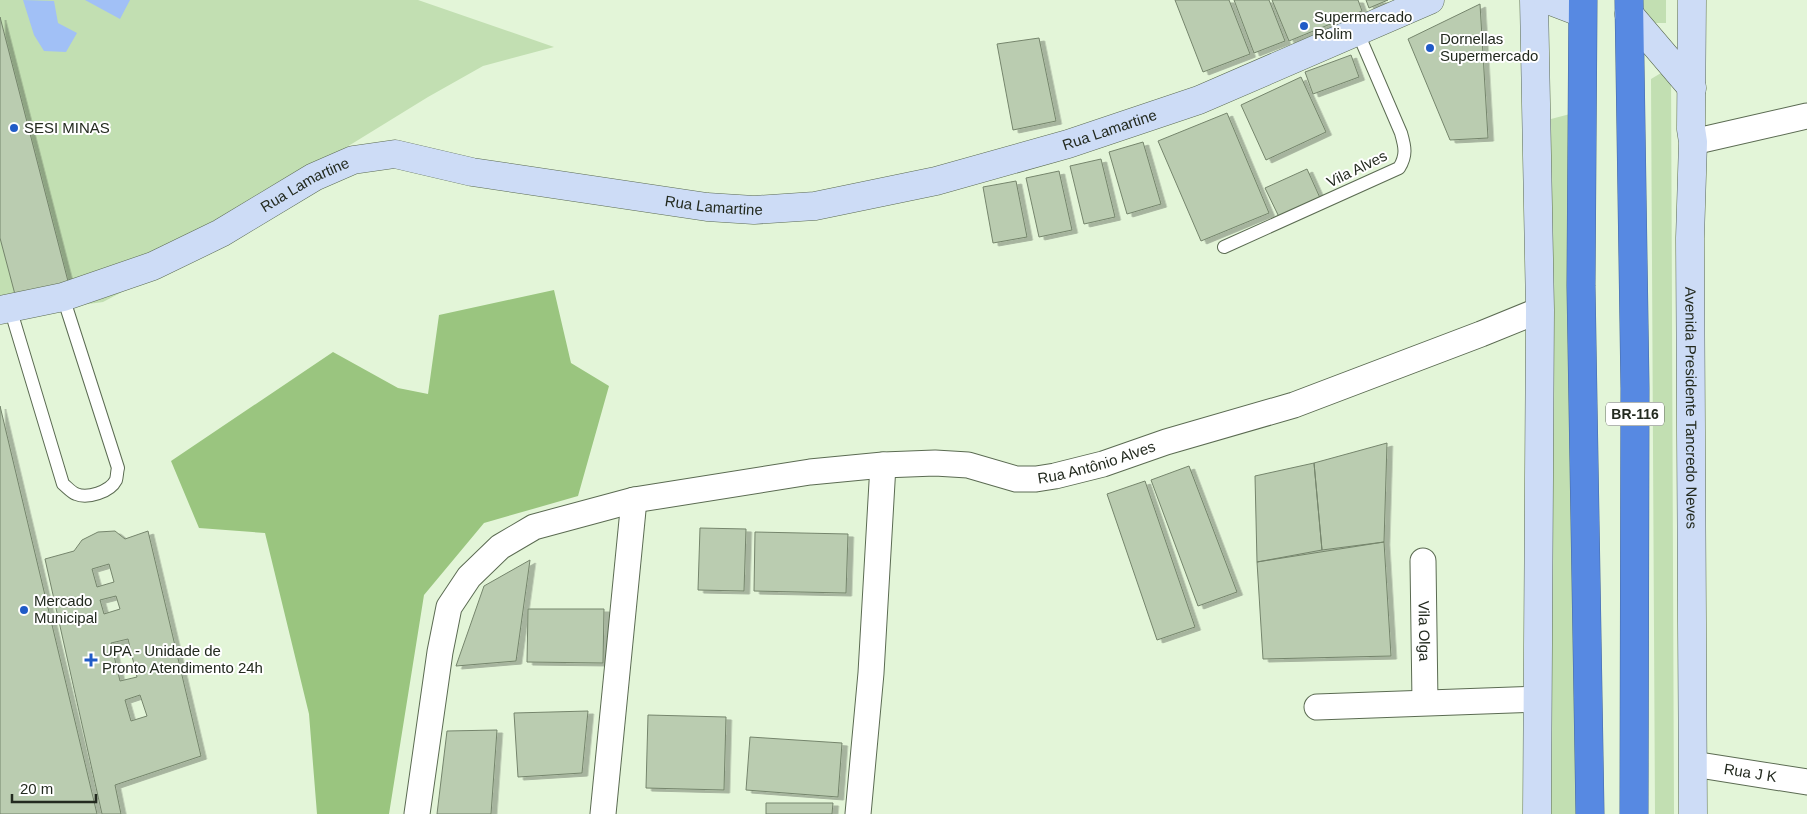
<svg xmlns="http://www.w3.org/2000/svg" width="1807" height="814" viewBox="0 0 1807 814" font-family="Arial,sans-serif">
  <defs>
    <filter id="shadow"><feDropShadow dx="5.5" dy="3" stdDeviation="0" flood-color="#0004"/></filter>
  </defs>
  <rect width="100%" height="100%" fill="#e3f5d8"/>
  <path fill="#c2dfb2" d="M0 0H418L554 47 483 66 428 97 350 145 267 201 266 216 103 302 0 316Z
    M1642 0H1666V23H1642Z
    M1671 67 1674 814H1655L1651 79Z
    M1570 114 1577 814H1548L1551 119Z"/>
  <path fill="#9ac57f" d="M554 290 571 363 609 386 578 496 484 523 424 595 389 814H317L309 714 265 533 199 528 171 461 333 352 398 388 428 394 439 315Z"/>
  <path fill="#a1c0f6" d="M23 0 54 1 58 23 77 33 66 52 44 51 34 35Z
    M85 0H130L120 19Z"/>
  <path fill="#baccb0" stroke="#75856c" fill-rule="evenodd" filter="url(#shadow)" d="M1175 0H1229L1250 54 1203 72Z
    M1234 0H1269L1285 41 1254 53Z
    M1272 0H1358L1362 11 1289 41Z
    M1366 0H1388L1369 8Z
    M1480 4 1488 138 1450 140 1408 39Z
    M0 17 70 289 17 302 0 238Z
    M1039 38 1056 121 1013 130 997 44Z
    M1351 55 1359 77 1313 94 1305 72Z
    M1301 77 1326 132 1266 160 1241 105Z
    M1227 113 1269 213 1201 241 1158 141Z
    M1143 142 1161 204 1127 214 1109 152Z
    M1101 159 1115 217 1084 224 1070 166Z
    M1307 169 1321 200 1280 219 1265 188Z
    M1059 171 1072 230 1039 237 1026 178Z
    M1016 181 1027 237 993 243 983 187Z
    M0 406 97 814H0Z
    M1387 443 1384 542 1322 550 1314 463Z
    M1314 463 1322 550 1257 562 1255 476Z
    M1189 466 1237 592 1198 606 1151 480Z
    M1145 481 1195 627 1157 640 1107 494Z
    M700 528 746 529 744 591 698 590Z
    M115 531 125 539 148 531 201 756 115 785 121 814H102L45 559 74 551 82 540 98 532ZM109 564 114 582 97 587 92 569ZM116 596 120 609 104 614 100 600ZM128 639 137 677 120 681 111 643ZM140 695 147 716 131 721 125 700Z
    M755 532 848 534 846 593 754 591Z
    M1384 542 1391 656 1263 659 1257 562Z
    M530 560 516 661 456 666 484 586Z
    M528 609H604L603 663 527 662Z
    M588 711 582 773 518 777 514 713Z
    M648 715 726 717 724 790 646 788Z
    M497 730 491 814H437L447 731Z
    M750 737 842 743 838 797 746 790Z
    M766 803H833L832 814H766Z"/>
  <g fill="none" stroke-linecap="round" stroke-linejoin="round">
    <g stroke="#5b6b52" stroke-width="14">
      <path id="lane" d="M1224 247 1399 168C1407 155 1405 147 1401 133L1358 33
        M10 308 63 484C67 487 71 492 76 494 87 499 110 492 116 480 117 477 117 471 118 468L63 297"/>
    </g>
    <g stroke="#5b6b52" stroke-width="27">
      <g id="street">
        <path d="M1693 142 1807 116"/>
        <path id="s1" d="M1423 561 1425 702"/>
        <path d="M1317 707 1538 699"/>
        <path id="s2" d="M1693 764 1807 782"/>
        <path id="s3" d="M417 814 440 652 449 607 469 577 500 547 534 527 634 500 810 472 883 465 935 463 968 465 1016 479H1036L1055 476 1103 464 1166 442 1294 405 1481 334 1540 310"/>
        <path d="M603 814 634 500"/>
        <path d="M858 814 871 673 883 465"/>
      </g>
    </g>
    <g stroke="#5b6b52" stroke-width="29">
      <g id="secondary">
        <path d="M1534 0 1540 310 1537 814"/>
        <path d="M1548 0 1582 13"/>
        <path id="s4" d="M1692 0 1691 129 1693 142 1690 238 1693 814"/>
        <path d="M1629 14 1692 88"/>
        <path id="s5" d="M0 310 63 297 153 266 221 233 314 177 353 160 395 154 472 172 707 207 754 210 815 206 936 181 1068 144 1199 100 1430 0"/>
      </g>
    </g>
    <g stroke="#45689e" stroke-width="29">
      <path id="highway" d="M1583 0 1581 286 1590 814
        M1629 0 1635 388 1634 814"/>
    </g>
    <use href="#lane" stroke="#fff" stroke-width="12"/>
    <use href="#street" stroke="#fff" stroke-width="25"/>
    <use href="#secondary" stroke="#cddcf6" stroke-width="28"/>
    <use href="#highway" stroke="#5789e2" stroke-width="28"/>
  </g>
  <g fill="#205bc7" stroke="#fff" stroke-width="2">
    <circle cx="1304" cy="26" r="5"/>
    <circle cx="1430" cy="48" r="5"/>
    <circle cx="14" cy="128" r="5"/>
    <circle cx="24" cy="610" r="5"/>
    <path d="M88.5 652.5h5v5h5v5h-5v5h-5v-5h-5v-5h5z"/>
  </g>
  <g text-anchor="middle" stroke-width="4" stroke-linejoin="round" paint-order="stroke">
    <rect fill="#fff" stroke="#656a62" stroke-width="1" x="1606" y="402.5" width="58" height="23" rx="4"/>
    <g font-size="14" font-weight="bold" fill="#232a1f">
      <text x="1635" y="419">BR-116</text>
    </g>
    <g font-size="15" fill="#232a1f" stroke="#fff" text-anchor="start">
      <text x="1314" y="22">Supermercado<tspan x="1314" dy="17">Rolim</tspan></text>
      <text x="1440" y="44">Dornellas<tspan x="1440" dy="17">Supermercado</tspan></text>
      <text x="24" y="133">SESI MINAS</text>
      <text x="34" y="606">Mercado<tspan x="34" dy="17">Municipal</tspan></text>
      <text x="102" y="656">UPA - Unidade de<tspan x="102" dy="17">Pronto Atendimento 24h</tspan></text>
    </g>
    <g font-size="15" fill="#232a1f" stroke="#fff">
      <text dy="5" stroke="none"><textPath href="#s5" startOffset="1158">Rua Lamartine</textPath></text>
      <text transform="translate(1357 169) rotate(-26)" y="5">Vila Alves</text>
      <text dy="5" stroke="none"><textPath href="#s5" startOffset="332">Rua Lamartine</textPath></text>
      <text dy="5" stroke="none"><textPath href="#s5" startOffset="752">Rua Lamartine</textPath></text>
      <text dy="5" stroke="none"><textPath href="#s4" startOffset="408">Avenida Presidente Tancredo Neves</textPath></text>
      <text dy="5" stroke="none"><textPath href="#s3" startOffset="901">Rua Antônio Alves</textPath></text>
      <text dy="5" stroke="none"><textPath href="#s1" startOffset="70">Vila Olga</textPath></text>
      <text dy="5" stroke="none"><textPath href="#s2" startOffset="58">Rua J K</textPath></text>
    </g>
  </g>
  <path d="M12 794v8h84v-8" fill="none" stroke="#232a1f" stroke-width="2.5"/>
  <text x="20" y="794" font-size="15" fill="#232a1f" stroke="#ffffff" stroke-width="4" paint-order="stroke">20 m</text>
</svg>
